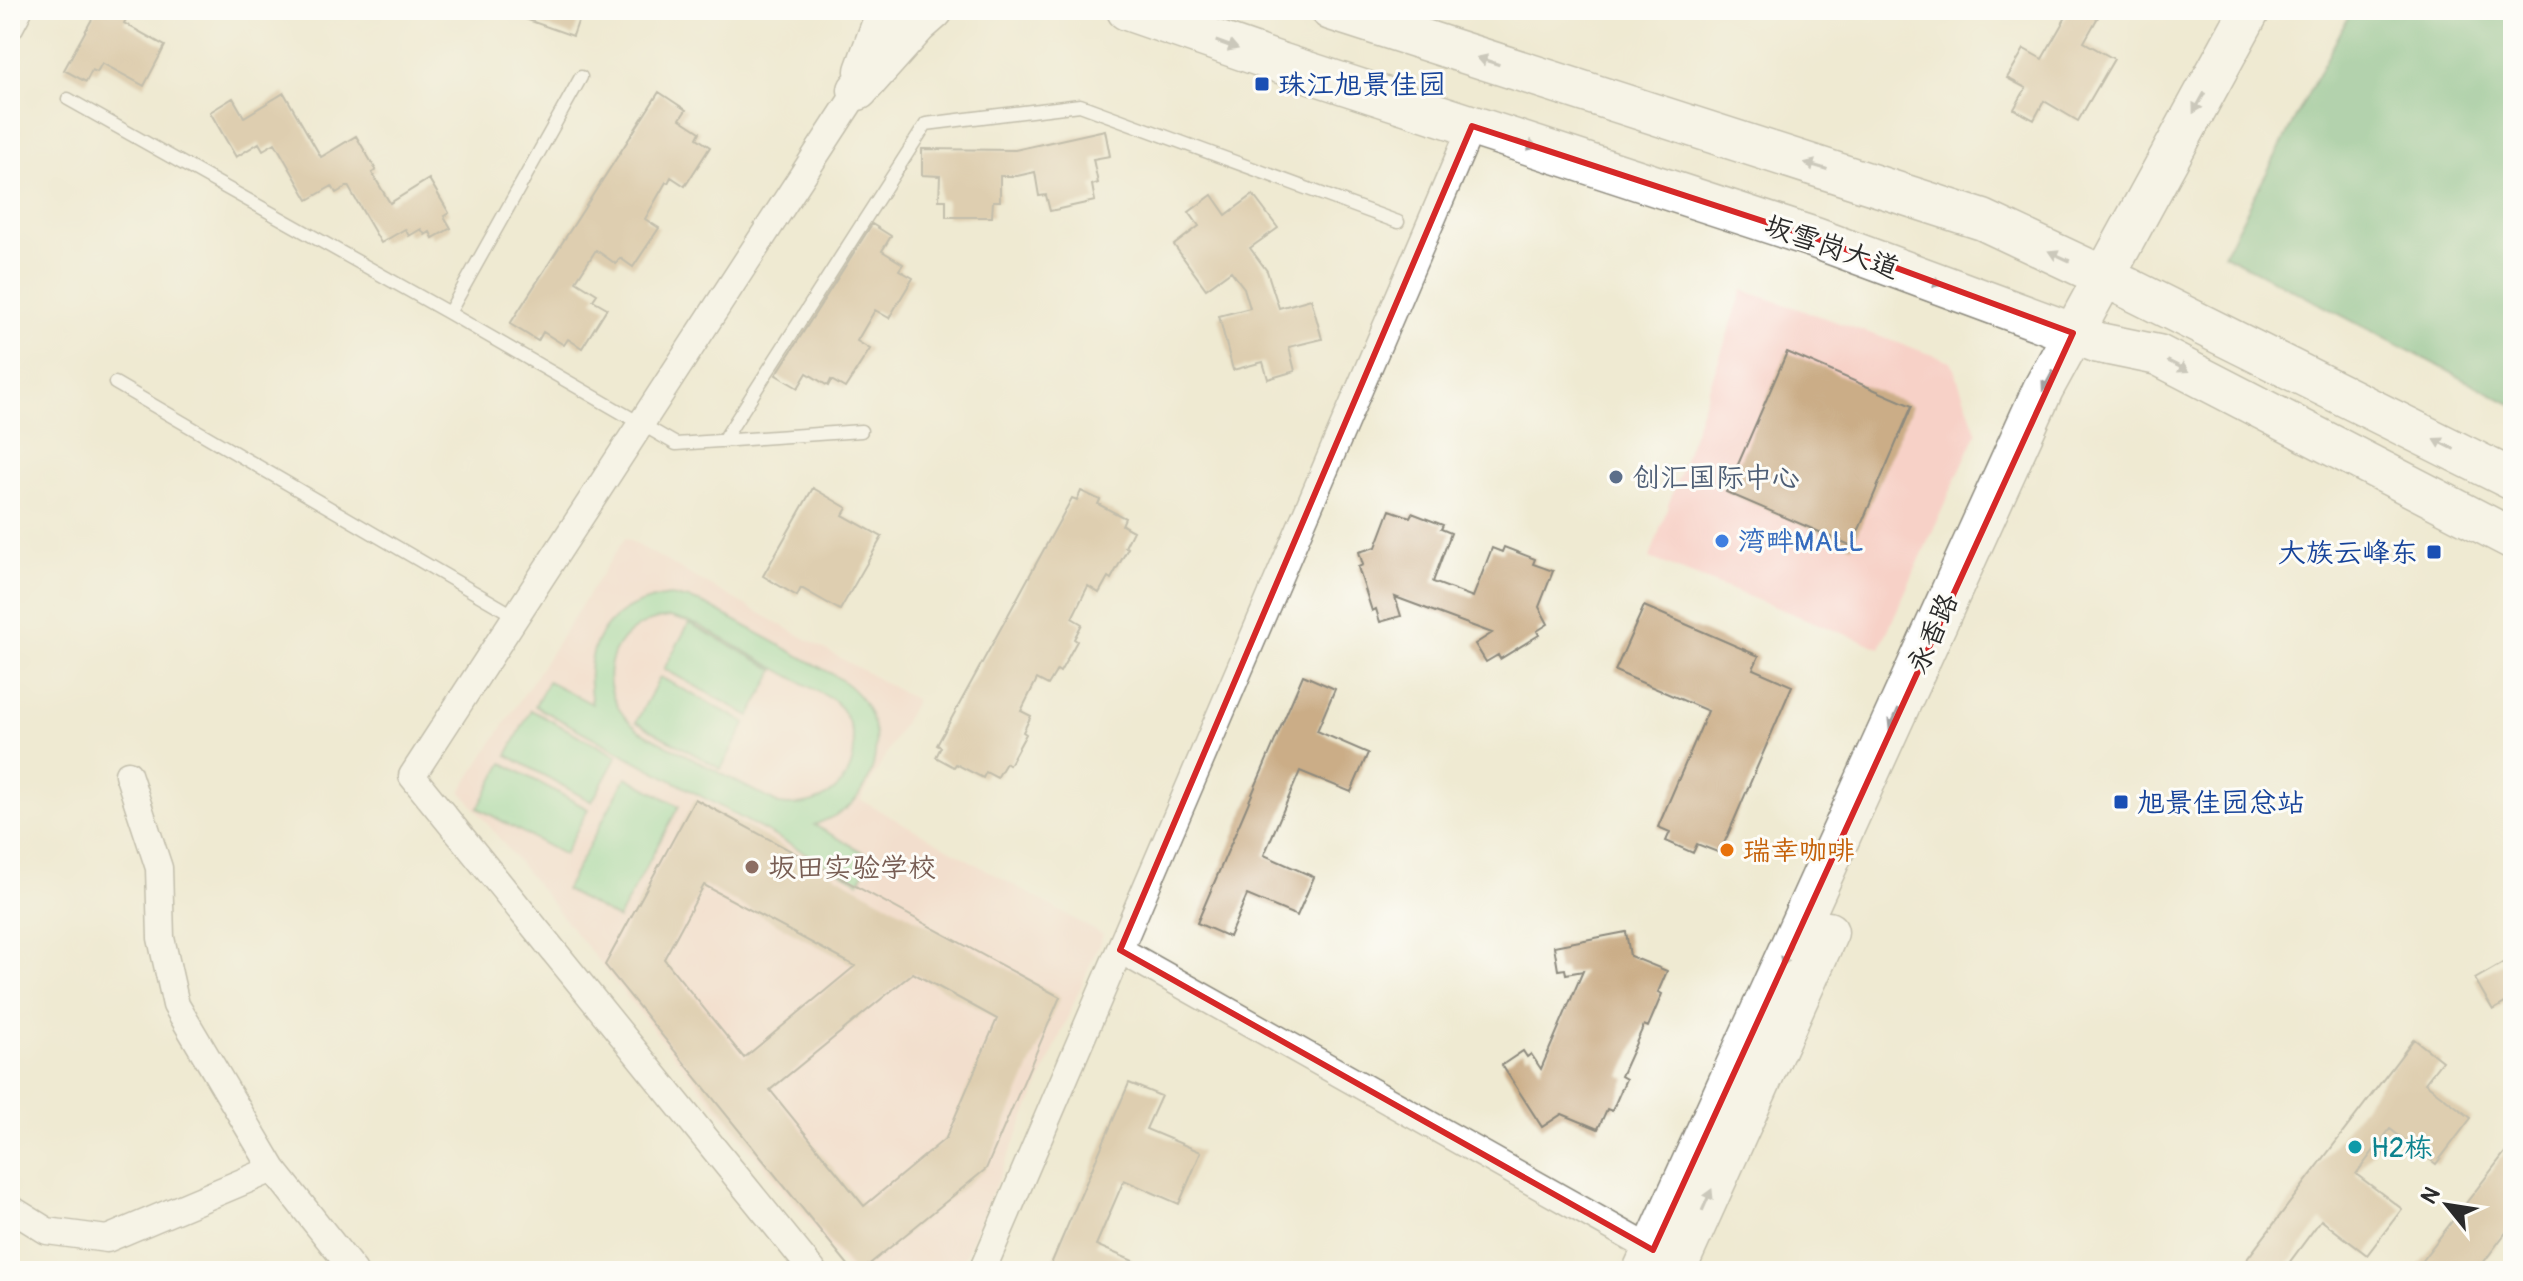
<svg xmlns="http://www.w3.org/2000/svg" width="2523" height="1281" viewBox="0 0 2523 1281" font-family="Pangolin,'LXGW WenKai TC',sans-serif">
  <rect width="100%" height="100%" fill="#fdfcf7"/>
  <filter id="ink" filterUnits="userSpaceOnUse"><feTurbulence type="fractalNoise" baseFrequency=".0125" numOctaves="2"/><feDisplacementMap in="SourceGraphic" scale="16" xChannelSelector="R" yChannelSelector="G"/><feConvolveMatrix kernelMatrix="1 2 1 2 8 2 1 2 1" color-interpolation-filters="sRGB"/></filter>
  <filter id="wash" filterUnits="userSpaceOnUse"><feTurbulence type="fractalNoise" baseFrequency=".006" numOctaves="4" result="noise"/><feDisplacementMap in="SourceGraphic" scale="32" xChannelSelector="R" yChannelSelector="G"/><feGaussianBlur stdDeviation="1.8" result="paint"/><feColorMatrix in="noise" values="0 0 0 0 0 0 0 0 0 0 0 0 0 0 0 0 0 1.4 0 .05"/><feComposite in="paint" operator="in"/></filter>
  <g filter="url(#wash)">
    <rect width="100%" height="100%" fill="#efead2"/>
    <path fill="#f7d1c7" d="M1743 290 1951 361 1977 432 1880 648 1650 558Z
      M625 538 916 700 861 800 1103 935 959 1271H848L461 791Z"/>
    <path fill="#84d697" stroke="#588061" stroke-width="2" fill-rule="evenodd" d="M670 596 690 599 707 605 834 675C845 682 854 689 862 700 885 733 878 782 847 808 837 816 826 820 814 825L872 857 859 882 535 706 548 681 592 704C581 643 608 604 670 596ZM670 617 698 625 835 701C878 750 843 814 779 804L640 731C588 693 605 623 670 617Z
      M689 623 775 670 750 716 664 669Z
      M660 677 746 723 721 769 636 722Z
      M531 710 617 756 592 802 507 755Z
      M503 763 588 809 564 855 478 808Z
      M626 777 679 806 618 919 565 890Z"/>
    <path fill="#6bb780" stroke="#4b7156" stroke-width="2" d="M2352 10H2513V405L2224 254Z"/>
    <g id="blocks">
      <path fill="#cbad87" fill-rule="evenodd" d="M97 10H131L124 23 165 46 144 86 102 63 97 72 92 70 86 82 64 70Z
        M509 10H582L573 36 508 13Z
        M2070 10H2102L2084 42 2114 59 2078 121 2044 101 2034 120 2014 109 2026 88 2007 78 2024 49 2042 59Z
        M659 92 686 110 680 119 700 132 697 138 710 147 685 186 671 177 668 183 666 182 645 219 659 228 633 267 620 258 616 264 596 250 576 281 597 294 593 300 607 308 582 348 568 339 564 345 543 332 538 341 510 324Z
        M284 93 321 157 356 136 376 170 372 173 390 203 429 179 449 213 444 216 451 228 433 238 430 232 425 235 421 229 409 236 405 229 381 243 348 186 336 193 332 186 308 200 275 143 263 150 259 143 236 157 210 112 233 98 244 117Z
        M1105 130 1110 156 1093 159 1098 183 1092 185 1095 201 1050 211 1046 195 1039 196 1035 172 1017 176H1000V201H993L992 217H946V200H939L940 176 922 175V149L1015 150Z
        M1212 195 1226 215 1253 195 1278 228 1250 248 1267 271 1279 308 1311 299 1322 339 1289 347 1295 371 1268 379 1263 362 1233 370 1219 316 1250 308 1244 288 1231 271 1206 289 1174 245 1199 226 1189 212Z
        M872 224 891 236 882 251 903 264 899 270 913 278 889 318 875 310 857 341 870 349 845 388 831 380 828 386 807 373 798 388 776 375Z
        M1787 352 1912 406 1852 546 1726 492Z
        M813 488 847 508 843 515 882 537 840 610 801 588 797 596 763 576Z
        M1081 491 1100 500 1098 504 1125 518 1122 525 1133 531 1125 547 1128 548 1111 579 1108 577 1099 593 1088 586 1072 618 1082 624 1074 639 1077 641 1060 672 1057 670 1048 685 1037 679 1021 711 1031 716 1023 732 1026 734 1009 765 1006 763 997 778 986 772 983 778 956 764 954 767 936 757 941 747 937 745 1072 498 1077 500Z
        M1390 510 1410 517 1412 513 1443 525 1441 529 1451 533 1433 582 1473 597 1492 548 1502 552 1504 547 1535 559 1533 564 1553 571 1539 607 1548 624 1537 631 1539 635 1500 659 1498 655 1486 662 1475 644 1492 633 1395 597 1401 616 1380 622 1376 609 1372 611 1358 567 1363 565 1359 552 1376 547Z
        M1644 606 1759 656 1753 669 1792 686 1720 853 1697 844 1693 853 1666 841 1670 832 1658 827 1708 711 1615 671Z
        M1303 675 1335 689 1317 731 1368 753 1351 792 1300 771 1264 855 1314 877 1297 916 1247 895 1229 937 1197 923Z
        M695 799 1060 997 986 1169 861 1271H853L605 965ZM704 885 855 966 744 1058 664 959ZM913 973 997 1019 946 1138 864 1206 770 1090Z
        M1626 932 1630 956 1667 971 1658 992 1662 994 1648 1027 1644 1025 1621 1076 1626 1079 1612 1111 1607 1109 1598 1129 1562 1114 1542 1127 1502 1065 1523 1051 1527 1057 1531 1054 1541 1069 1583 971 1566 974 1565 969 1558 970 1554 946Z
        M2513 957V998L2493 1010 2475 979Z
        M2414 1039 2442 1061 2425 1083 2471 1118 2436 1164 2390 1129 2356 1174 2402 1209 2367 1255 2321 1220 2283 1271H2238Z
        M1129 1083 1161 1096 1146 1129 1201 1152 1179 1204 1124 1180 1096 1245 1156 1271H1048Z
        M2513 1142V1223L2477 1271H2414Z"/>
    </g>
  </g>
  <g filter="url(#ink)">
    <use href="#blocks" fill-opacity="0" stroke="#8d8a7e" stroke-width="2"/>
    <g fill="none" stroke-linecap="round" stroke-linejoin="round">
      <g stroke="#8d8a7e" stroke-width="15">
        <path id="service" d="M68 99 449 313 676 444 861 431
          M449 313 581 77
          M115 383 515 616
          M723 441 926 124 1080 105 1398 222"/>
      </g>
      <g stroke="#8d8a7e" stroke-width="29">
        <path id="minor" d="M10 27 19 10
          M128 774 159 868 161 938 176 1005 273 1169 354 1271
          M1120 950 1653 1250
          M10 1208 47 1231 107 1239 273 1169
          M813 1271 412 776 858 90
          M982 1271 1472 126"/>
      </g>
      <g stroke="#8d8a7e" stroke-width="43">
        <path id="primary" d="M1127 10 1280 63 1815 238 2099 343 2158 355 2513 539
          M1331 10 1983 220 2128 288 2513 480
          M865 71 883 22 885 10
          M858 90 917 24 933 10
          M1643 1271 2043 389 2250 10
          M1675 1271 1828 932"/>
      </g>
      <use href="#service" stroke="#fff" stroke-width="12"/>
      <use href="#minor" stroke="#fff" stroke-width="26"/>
      <use href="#primary" stroke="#fff" stroke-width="40"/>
    </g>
    <defs><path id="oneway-solid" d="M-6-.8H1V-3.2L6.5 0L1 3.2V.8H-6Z" transform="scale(2)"/></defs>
    <g fill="#a0a0a0">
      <use href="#oneway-solid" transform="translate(1227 45) rotate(19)"/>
      <use href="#oneway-solid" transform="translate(1488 61) rotate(-162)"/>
      <use href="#oneway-solid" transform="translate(2199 103) rotate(119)"/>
      <use href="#oneway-solid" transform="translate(1527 144) rotate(18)"/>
      <use href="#oneway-solid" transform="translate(1816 166) rotate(-163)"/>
      <use href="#oneway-solid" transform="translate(2059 256) rotate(-155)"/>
      <use href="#oneway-solid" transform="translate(1932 281) rotate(20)"/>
      <use href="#oneway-solid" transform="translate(2178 366) rotate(27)"/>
      <use href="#oneway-solid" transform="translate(2048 381) rotate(118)"/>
      <use href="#oneway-solid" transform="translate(2444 444) rotate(-153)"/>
      <use href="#oneway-solid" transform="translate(1894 719) rotate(114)"/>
      <use href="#oneway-solid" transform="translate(1786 956) rotate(114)"/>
      <use href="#oneway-solid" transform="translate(1707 1200) rotate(-66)"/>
    </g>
  </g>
  <path d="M0 0H2523V1281H0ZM1472 126 1815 238 2073 333 1653 1250 1120 950Z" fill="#efead2" fill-opacity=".55" fill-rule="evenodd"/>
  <path fill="none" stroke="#d62828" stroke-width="6" stroke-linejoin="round" d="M1472 126 1815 238 2073 333 1653 1250 1120 950Z"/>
  <g fill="#1a4fb4" stroke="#fdfcf7" stroke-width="3">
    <rect x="1254" y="76" width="16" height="16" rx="4"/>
    <rect x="2426" y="544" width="16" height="16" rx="4"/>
    <rect x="2113" y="794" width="16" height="16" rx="4"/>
  </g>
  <circle fill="#5c6f8a" stroke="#fdfcf7" stroke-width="3" cx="1616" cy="477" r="8"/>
  <circle fill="#3f7fe0" stroke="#fdfcf7" stroke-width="3" cx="1722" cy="541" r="8"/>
  <circle fill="#e8710a" stroke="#fdfcf7" stroke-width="3" cx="1727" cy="850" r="8"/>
  <circle fill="#8d6e63" stroke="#fdfcf7" stroke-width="3" cx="752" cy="867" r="8"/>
  <circle fill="#0f9aa8" stroke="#fdfcf7" stroke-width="3" cx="2355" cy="1147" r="8"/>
  <g text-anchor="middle" stroke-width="6" stroke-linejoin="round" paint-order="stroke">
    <g font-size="28" fill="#164399" stroke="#fdfcf7" text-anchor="start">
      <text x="1278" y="94">珠江旭景佳园</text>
      <text x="2418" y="562" text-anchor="end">大族云峰东</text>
      <text x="2137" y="812">旭景佳园总站</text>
    </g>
    <g font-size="28" fill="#2b2b2b" stroke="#fdfcf7">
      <text transform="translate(1832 246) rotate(19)" y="10">坂雪岗大道</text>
      <text transform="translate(1932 633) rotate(-66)" y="10">永香路</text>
    </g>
    <g font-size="28" fill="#4e5e75" stroke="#fdfcf7" text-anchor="start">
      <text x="1632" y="487">创汇国际中心</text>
    </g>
    <g font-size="28" fill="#366cbe" stroke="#fdfcf7" text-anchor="start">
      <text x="1738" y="551">湾畔MALL</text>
    </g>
    <g font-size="28" fill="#c56008" stroke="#fdfcf7" text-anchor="start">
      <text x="1743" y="860">瑞幸咖啡</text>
    </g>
    <g font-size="28" fill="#785e54" stroke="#fdfcf7" text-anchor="start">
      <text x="768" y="877">坂田实验学校</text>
    </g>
    <g font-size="28" fill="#0d838f" stroke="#fdfcf7" text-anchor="start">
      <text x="2371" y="1157">H2栋</text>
    </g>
  </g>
  <rect width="2523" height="1281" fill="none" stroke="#fdfcf7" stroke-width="40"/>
  <g transform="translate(2447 1205) rotate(300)" stroke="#fdfcf7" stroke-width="6" paint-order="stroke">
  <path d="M0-6L14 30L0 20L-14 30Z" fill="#2b2b2b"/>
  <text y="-12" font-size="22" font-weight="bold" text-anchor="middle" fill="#2b2b2b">N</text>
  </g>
</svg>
